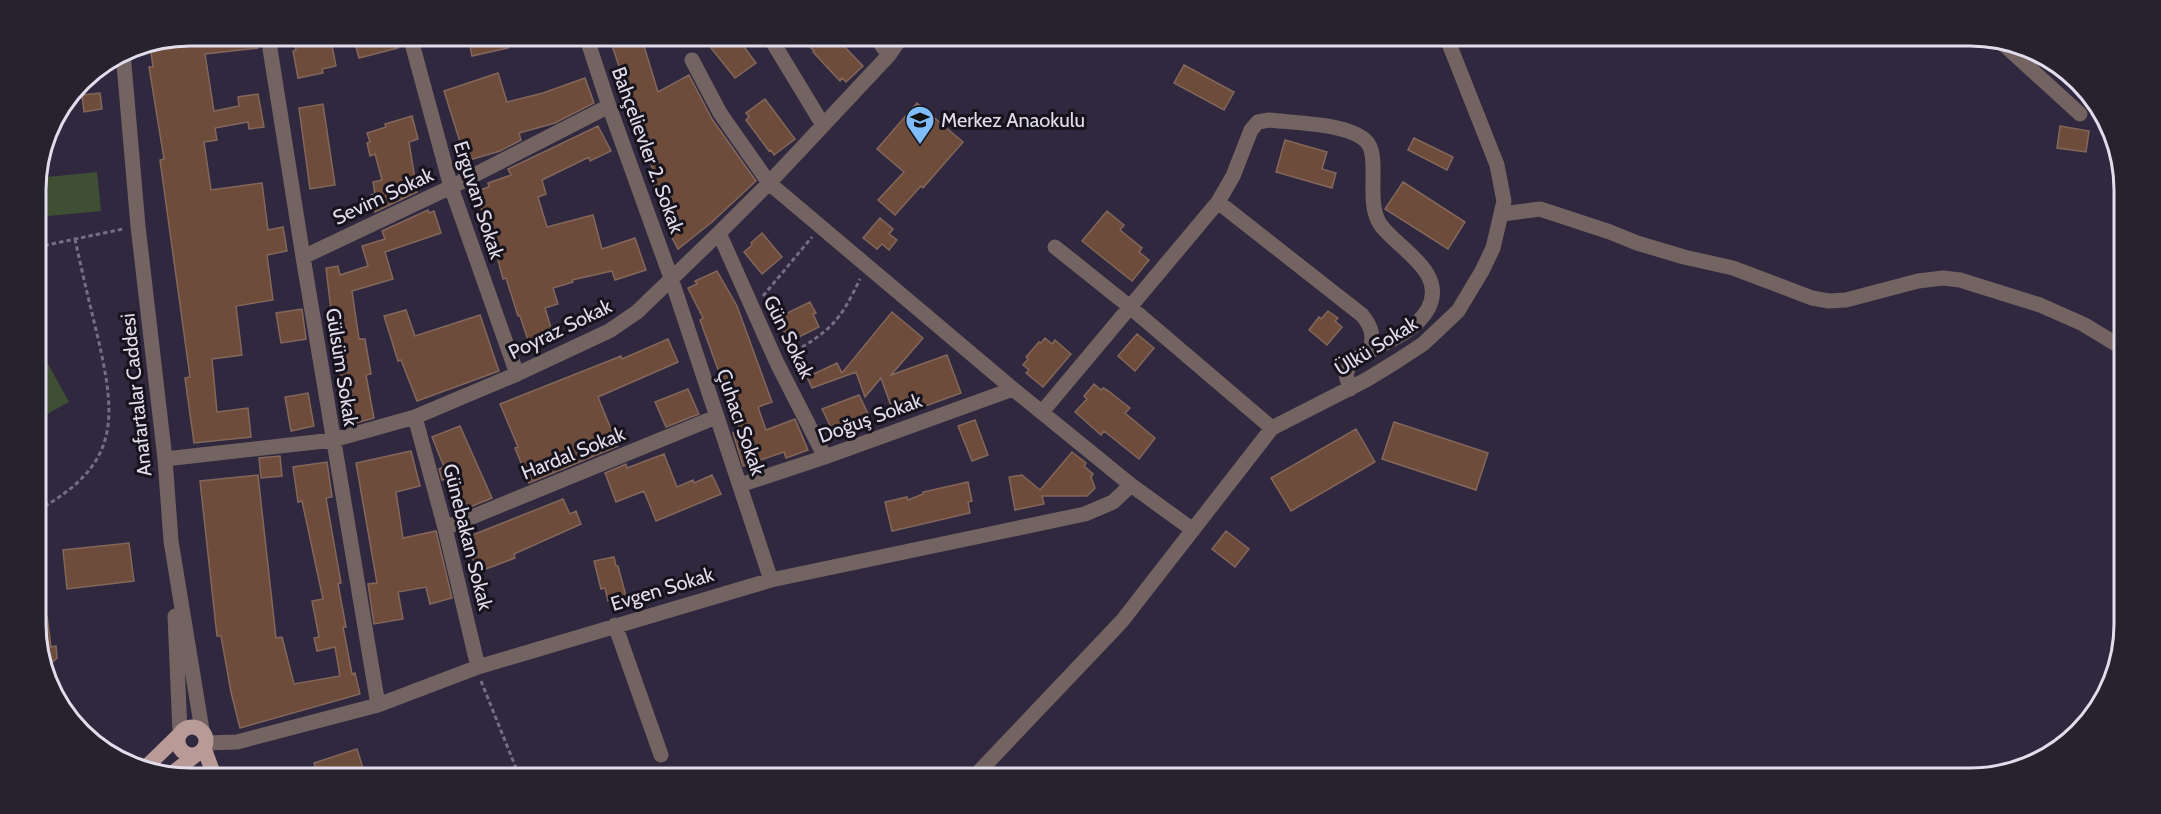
<svg xmlns="http://www.w3.org/2000/svg" width="2161" height="814" viewBox="0 0 2161 814" font-family="Cabin,sans-serif">
  <rect width="100%" height="100%" fill="#30283f"/>
  <path fill="#3f4f33" d="M97 172 101 211 37 217V178Z
    M37 344 69 402 38 419Z"/>
  <path fill="#6d4c3c" stroke="#83675a" stroke-width="1.5" d="M191 36H257L258 48 205 54 214 111 239 106 238 97 258 94 264 127 249 129 248 122 215 128 217 140 204 142 211 190 262 183 268 230 283 227 287 251 267 255 273 300 236 306 242 355 212 359 217 412 248 408 251 437 194 443 185 378 190 377 160 160 164 159 149 67H153L150 44Z
    M293 36H330L336 66 322 69 323 73 298 78 293 51 296 50Z
    M353 36H395L398 48 359 58Z
    M468 36H504L508 48 472 56Z
    M609 36H641L658 92 689 75 712 119 756 181 712 222 678 249 667 228 671 225 666 219 651 178 655 176Z
    M707 36H736L756 63 735 78 707 43 710 41Z
    M822 36H834L863 66 846 82 842 78 840 81 813 52 814 51 810 47Z
    M1184 65 1234 92 1224 110 1174 83Z
    M498 73 507 102 543 93 585 78 594 103 555 123 519 133 521 140 500 151 466 161 444 91Z
    M100 93 102 109 84 112 82 95Z
    M765 99 795 139 774 155 771 150 769 151 746 120 749 117 746 113Z
    M917 103 963 142 923 188 921 186 895 215 878 200 904 172 877 149Z
    M323 104 335 185 310 189 299 108Z
    M412 116 418 139 409 142 417 192 375 212 371 195 375 194 373 182 382 180 375 154 370 156 367 143 370 142 367 133 386 127 385 124Z
    M598 126 611 151 590 161 589 157 542 180 546 194 538 197 547 227 593 215 602 249 635 238 646 270 615 280 612 271 572 280 573 282 553 288 558 304 545 308 555 341 531 349 520 316H518L506 278 503 279 485 211H482L476 191 489 187 488 183 511 175 508 169Z
    M2060 126 2089 131 2086 152 2057 148Z
    M1414 138 1453 157 1447 170 1408 150Z
    M1285 140 1327 152 1322 169 1336 173 1332 188 1276 172Z
    M1403 182 1465 222 1448 249 1385 209Z
    M428 210 429 213 434 211 441 233 385 252 393 279 352 291 359 339H365L371 374 366 375 374 418 352 424 344 379H341L335 344 326 268 338 266 340 275 368 266 362 246 385 239 382 231Z
    M1107 211 1124 225 1120 230 1142 248 1139 252 1149 260 1132 281 1082 241Z
    M880 218 893 229 889 234 897 240 889 250 882 244 877 249 863 238Z
    M762 233 782 257 762 274 744 252 752 245 751 243Z
    M717 271 737 306 772 402 758 407 766 430 795 419 808 450 786 458 784 452 743 466 733 433 740 430 700 320 703 318 688 288 697 284 695 281Z
    M810 302 816 313 813 314 819 327 789 342 777 318Z
    M302 309 306 339 281 343 276 313Z
    M406 310 415 336 480 315 499 371 417 401 401 360 398 361 384 316Z
    M1328 311 1338 318 1335 321 1342 327 1327 345 1309 330 1319 317 1321 319Z
    M892 312 923 338 891 375 947 355 961 393 895 417 881 378 865 397 856 372 812 388 807 377 837 363 842 373Z
    M1137 334 1154 348 1135 371 1118 356Z
    M1045 338 1052 344 1055 340 1071 354 1043 387 1026 373 1029 370 1023 365 1028 359 1026 357 1039 342 1041 343Z
    M668 339 678 362 598 397 618 446 529 483 515 448 518 447 500 404 621 356 622 359Z
    M1094 384 1101 390 1103 388 1107 390 1130 408 1125 413 1155 438 1139 459 1104 431 1101 435 1075 412 1087 399 1084 396Z
    M688 389 699 414 666 427 655 402Z
    M308 393 314 426 291 431 285 397Z
    M859 395 872 422 836 438 822 409Z
    M975 420 988 455 972 461 958 426Z
    M1394 422 1488 453 1476 490 1382 459Z
    M460 426 492 498 460 511 446 479 442 480 439 469 444 467 432 437Z
    M1356 429 1375 462 1291 511 1271 478Z
    M411 451 420 486 396 492 403 538 436 531 452 598 430 604 426 587 398 592 403 619 374 624 368 584 377 583 356 463Z
    M1072 452 1086 463 1084 466 1093 474 1091 477 1095 488 1087 496H1042L1044 504 1015 510 1009 477 1022 475 1040 490Z
    M664 454 677 487 693 480 694 483 712 475 721 494 656 521 644 491 616 502 605 473 626 464 627 468Z
    M280 456 282 476 261 478 259 458Z
    M327 462 332 497 326 498 341 583 338 584 346 627H343L352 674 355 673 360 694 240 728 231 692 221 636H217L200 481 258 475 276 638 282 637 294 684 340 676 335 647 317 651 314 638 319 637 312 601 323 599 302 501 298 502 293 467Z
    M968 482 972 501 968 502 970 513 892 531 885 502 907 497 908 500 923 494V492Z
    M563 499 570 514 576 511 581 524 514 554 515 558 478 572 465 538Z
    M1226 531 1249 549 1235 567 1212 549Z
    M129 543 134 581 67 589 63 550Z
    M614 557 616 566H618L626 596 608 601 605 588 601 589 594 561Z
    M39 616H47L51 647 56 646 57 658 46 668 39 653Z
    M357 749 366 778H319L314 763Z"/>
  <g fill="none" stroke-linecap="round" stroke-linejoin="round">
    <path stroke="#756e82" stroke-width="3" stroke-dasharray="4.5 3" stroke-linecap="butt" d="M37 247 123 229
      M763 296 812 237
      M789 355C831 330 839 323 860 279
      M38 510C119 465 117 421 98 338 90 305 82 272 75 239
      M481 681 520 778"/>
    <path stroke="#736462" stroke-width="15" d="M268 36 303 257 378 705
      M410 36 451 187 517 374
      M586 36 609 106 671 278 771 580
      M769 36 823 125
      M875 36 889 55
      M2000 41 2080 114
      M123 53 138 226 165 459 171 541 202 730
      M692 60 720 113 769 183 1013 389 1131 485 1193 530
      M1218 202 1362 315C1372 327 1374 336 1370 351
      M1502 214 1540 209 1610 232 1637 243 1684 257 1733 268 1812 298 1829 301 1846 300 1918 281 1943 278 1960 280 2040 305 2083 324 2121 347
      M719 233 777 363 825 457
      M1055 247 1130 307 1272 428
      M303 257 451 187 609 106
      M1042 412 1218 202 1233 176 1251 130 1258 122 1269 120C1294 123 1347 123 1366 141 1381 155 1365 202 1380 224 1396 248 1448 271 1428 309 1412 337 1374 345 1350 363L1346 375 1350 389
      M415 417 445 528 478 667
      M165 459 333 440 415 417 517 374 609 331 637 312 719 233 769 183 889 55 902 36
      M740 485 825 457 1013 389
      M445 528 716 417
      M175 616 180 732
      M615 625 661 755
      M206 743 237 742 378 705 478 667 771 580 1085 514 1113 502 1131 485
      M973 778 1122 621 1272 428 1366 380 1397 361 1423 344 1458 311 1482 271 1493 248 1504 201 1497 165 1446 36"/>
    <path stroke="#b89b97" stroke-width="15" d="M178 741a14 14 0 1 1 28 0a14 14 0 1 1-28 0Z
      M204 748 215 778
      M143 770 178 736
      M170 775 197 754"/>
  </g>
  <defs>
    <g id="school-pin" transform="scale(1.5)"><path d="M0 17L-7.5 6A9.5 9.5 0 1 1 7.5 6Z" fill="#7ebdf9" stroke="#16131d"/><path d="M0-5L7-2L0 1L-7-2ZM-4 1L0 2.5L4 1V4Q0 6-4 4Z" fill="#111"/></g>
  </defs>
  <g fill-rule="evenodd">
    <use href="#school-pin" x="920" y="120"/>
  </g>
  <g text-anchor="middle" stroke-width="6" stroke-linejoin="round" paint-order="stroke">
    <g font-size="20" fill="#e1ddec" stroke="#16131d" text-anchor="start">
      <text x="941" y="127">Merkez Anaokulu</text>
    </g>
    <g font-size="20" fill="#e1ddec" stroke="#16131d">
      <text transform="translate(648 150) rotate(70)" y="7">Bahçelievler 2. Sokak</text>
      <text transform="translate(383 196) rotate(-25)" y="7">Sevim Sokak</text>
      <text transform="translate(479 200) rotate(72)" y="7">Erguvan Sokak</text>
      <text transform="translate(560 329) rotate(-26)" y="7">Poyraz Sokak</text>
      <text transform="translate(789 337) rotate(64)" y="7">Gün Sokak</text>
      <text transform="translate(1376 346) rotate(-32)" y="7">Ülkü Sokak</text>
      <text transform="translate(342 367) rotate(81)" y="7">Gülsüm Sokak</text>
      <text transform="translate(136 395) rotate(-96)" y="7">Anafartalar Caddesi</text>
      <text transform="translate(870 418) rotate(-20)" y="7">Doğuş Sokak</text>
      <text transform="translate(741 422) rotate(71)" y="7">Çuhacı Sokak</text>
      <text transform="translate(573 453) rotate(-22)" y="7">Hardal Sokak</text>
      <text transform="translate(468 537) rotate(76)" y="7">Günebakan Sokak</text>
      <text transform="translate(662 589) rotate(-17)" y="7">Evgen Sokak</text>
    </g>
  </g>
  <path d="M0 0H2161V814H0ZM190 46H1970A144 144 0 0 1 2114 190V624A144 144 0 0 1 1970 768H190A144 144 0 0 1 46 624V190A144 144 0 0 1 190 46Z" fill="#26232e" fill-rule="evenodd"/>
  <path fill="none" stroke="#e1ddec" stroke-width="3" d="M190 46H1970A144 144 0 0 1 2114 190V624A144 144 0 0 1 1970 768H190A144 144 0 0 1 46 624V190A144 144 0 0 1 190 46Z"/>
</svg>
